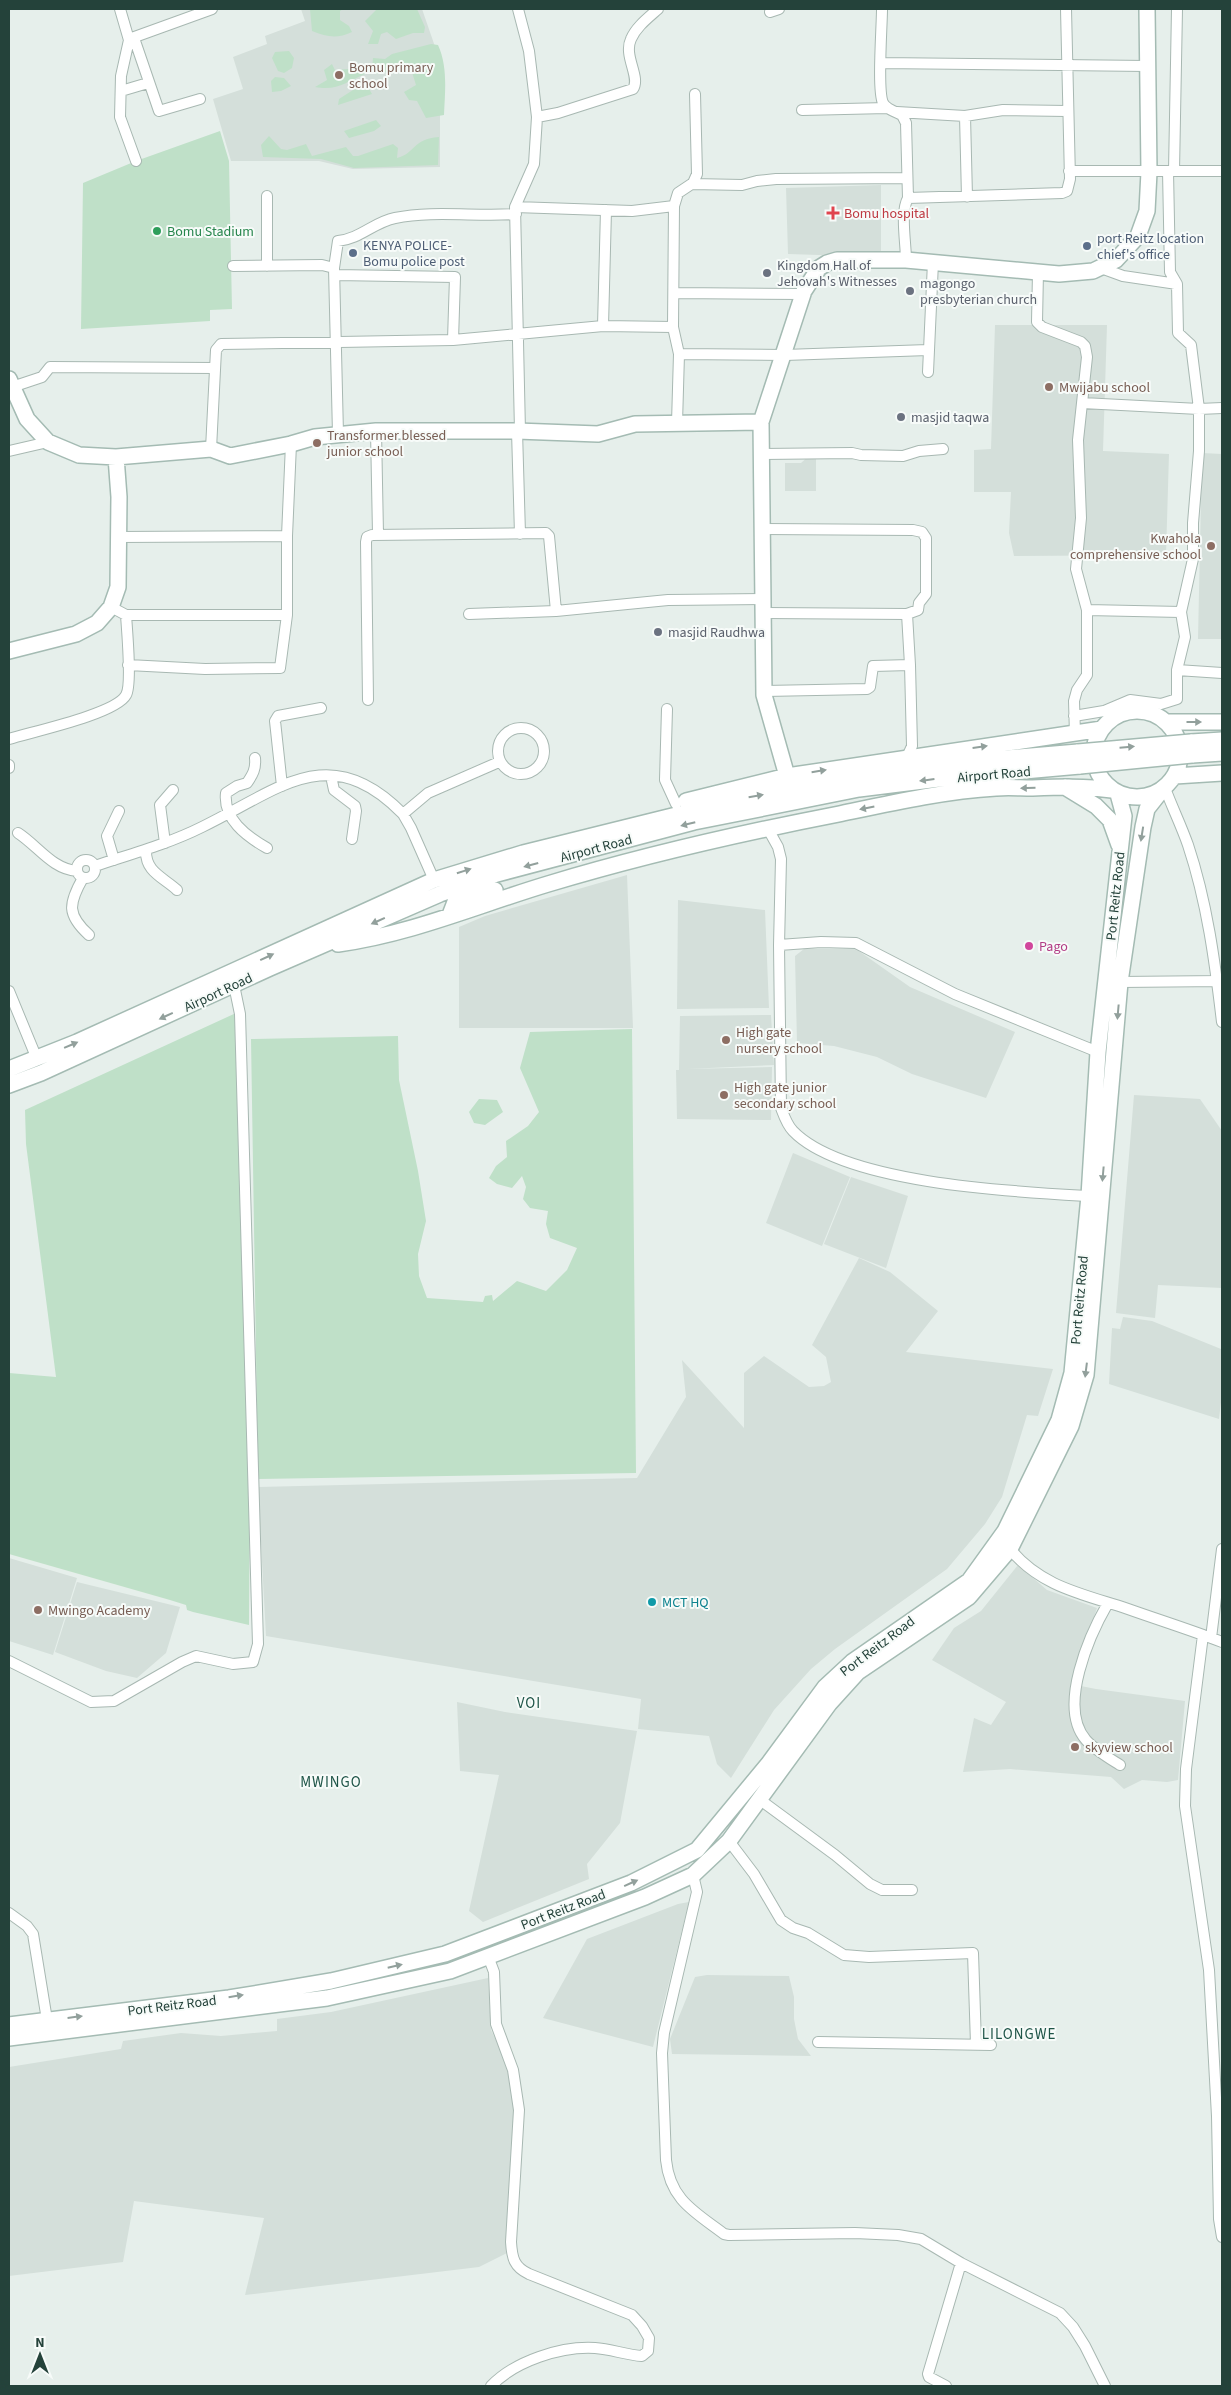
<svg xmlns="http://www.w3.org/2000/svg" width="1231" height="2395" viewBox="0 0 1231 2395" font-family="'Source Sans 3',sans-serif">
  <rect width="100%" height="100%" fill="#e6efeb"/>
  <path fill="#d4dfda" d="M301 9H422L440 61V167L353 169 319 161H231L213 99 243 89 233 57 267 44 265 36 305 21Z
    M881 185V257L788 254 786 188Z
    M995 325H1107L1103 451 1169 454 1166 555 1014 556 1009 533 1011 492H974V450L991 449Z
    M1202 453 1222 454V639H1198Z
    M810 455H816V491H785V463H801Z
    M627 875 633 1028H459V927L485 916Z
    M678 900 765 910 769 1008 677 1009Z
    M804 949H856L910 987 1015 1032 986 1098 912 1074 877 1057 834 1046 797 1043 795 956Z
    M771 1015 774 1065 687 1069 772 1067 771 1120 677 1119 676 1070H679L680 1016Z
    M1134 1095 1200 1099 1222 1131V1288L1158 1285 1155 1318 1116 1313Z
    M793 1153 850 1177 822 1246 766 1223Z
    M851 1177 908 1196 886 1268 824 1244Z
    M859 1258 890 1272 938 1311 906 1352 1053 1369 1038 1416 1027 1415 1002 1497 985 1524 947 1569 835 1649 811 1669 774 1710 731 1778 717 1764 709 1736 638 1729 641 1699 266 1636 258 1487 637 1478 686 1397 682 1360 744 1428V1373L764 1356 809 1387 824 1386 831 1382 826 1357 812 1345Z
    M1123 1317 1152 1321 1221 1349 1222 1394 1219 1419 1109 1384 1112 1328 1120 1329Z
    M9 1558 77 1578 53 1655 9 1641Z
    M1018 1565 1047 1590 1097 1608 1071 1684 1096 1689 1185 1701 1178 1780 1167 1782 1142 1780 1124 1789 1111 1777 1010 1769 963 1772 974 1718 991 1725 1006 1702 932 1660 954 1628 981 1611Z
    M77 1582 180 1607 166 1653 137 1678 106 1671 55 1652Z
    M457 1702 505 1712 637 1731 620 1823 587 1864 589 1879 483 1922 469 1911 499 1775 460 1771Z
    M689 1902 653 2047 543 2018 587 1939 678 1904Z
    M707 1975 789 1976 794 1997V2019L798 2039 811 2056 672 2054 670 2039 695 1977Z
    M488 1978 491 2030 505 2059 515 2111 507 2253 479 2267 245 2295 264 2218 134 2201 123 2262 9 2276V2067L121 2049 123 2041 181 2033 221 2036 277 2031V2019L331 2012Z"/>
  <path fill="#bfe0c8" d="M310 9H343L340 11V20L349 26 352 32C337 39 327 37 312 31Z
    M377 9H417L425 27 424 33H413L396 39 387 32 381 34 378 44H368L373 31 365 21Z
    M431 44 438 45C448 67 445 91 444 115L426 118 417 101 409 100 404 92 416 85 410 66 377 74 372 69 373 58 385 59 392 54Z
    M289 51 294 58 292 68 284 73 278 71 272 58 275 52Z
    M332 64 335 70 363 68 365 74C346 82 338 91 315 87L327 80 324 70Z
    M275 77 284 78 291 86 281 91 272 92 271 81Z
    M368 87 372 94 338 105 339 99 353 90Z
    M376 120 381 126 374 131 349 138 344 131Z
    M220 131 229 161 232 309 210 310V321L81 329 83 183 136 161Z
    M269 136 281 149 287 150 306 144 312 156 346 147 353 156H358L393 144 398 148 397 158C416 153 412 139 439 137L438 165 354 168 321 159 263 157 261 145Z
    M236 1013 250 1448 249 1625 193 1612 187 1610 186 1605 170 1600 9 1554V1373L56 1377 26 1144 25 1110Z
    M632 1029 636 1473 258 1479 251 1039 398 1036 399 1080 418 1171 426 1221 418 1254 419 1276 427 1298 483 1302 485 1296 492 1295 493 1301 517 1281 546 1291 567 1270 577 1248 550 1238 546 1224 548 1211 530 1208 523 1199 526 1187 522 1176 512 1188 497 1184 489 1178 496 1166 507 1157 506 1141 528 1126 539 1112 520 1068 530 1032Z
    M479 1099 497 1100 503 1112 485 1125 474 1123 469 1112Z"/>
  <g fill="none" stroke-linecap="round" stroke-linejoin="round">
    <g stroke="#a8b8b2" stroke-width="12">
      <path id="street" d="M120 9 129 40 121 76 120 117 136 161
        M518 9 529 51 537 117 534 164 515 207 520 431
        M882 9C882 27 877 90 883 103 886 109 896 112 902 115L906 123 908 198C900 212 906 243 906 260
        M770 12 779 9
        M134 38 159 111 200 99
        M129 39 212 9
        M881 63 1147 66
        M121 91 148 83
        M802 110 887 108
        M897 112 965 116 1003 110 1067 111
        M965 116 967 197
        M537 117 558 113 633 89C641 77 623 56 631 39 636 27 648 18 658 9
        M1069 171H1222
        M1174 171 1177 9
        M692 184 742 185 757 181 776 179 907 178
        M908 198 1062 193 1067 191 1070 179 1066 9
        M515 207 632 211 674 206
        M233 266 322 265 334 268 338 434
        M267 266V196
        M334 268 338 241C360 239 374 222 395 218 433 210 477 217 516 214
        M1101 268 1123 276 1177 284
        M1038 272 1037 322 1042 327 1081 342 1085 346 1087 357 1078 440 1081 518 1076 569 1087 610V675L1077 690 1074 701 1075 734
        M336 275 455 277 453 340
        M674 293 803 294
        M603 326 606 210
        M679 354 785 355 928 350
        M928 372 933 262
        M12 387 42 377 50 367 215 368
        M1082 403 1199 409 1222 408
        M677 423 679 354 673 327 674 206 678 193 693 183 697 174 695 94
        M376 431 378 534
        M517 431 520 534
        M211 449 216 350 221 344 453 340 603 326 673 327
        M9 451 48 442
        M763 454 852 453 861 455 903 456 919 451 943 449
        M764 529 913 530 922 532 926 538V594L919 603 918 610 907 614 765 613
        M119 537 287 536
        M111 607 126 615H287
        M1087 610 1181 612
        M469 614 556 611 668 600 764 599
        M907 614 910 665 912 746 907 757
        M128 665 205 669 280 668 287 615V536L291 444
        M1177 670 1222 673
        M765 691 867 689 870 687 873 666 910 665
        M368 700 366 542 367 537 372 535 546 533 549 536 556 611
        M667 709 665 780 676 804
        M1074 716 1104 711 1130 700 1161 704 1177 699V670L1185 637 1181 612 1193 559V523L1199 451V409L1191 345 1178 333 1177 284 1170 272 1168 171
        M498 751a23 23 0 1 1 46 0a23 23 0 1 1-46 0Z
        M9 739C31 732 116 714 126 695 132 685 127 630 126 615
        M255 758C256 769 253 774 247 783L237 786 226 793C223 819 246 836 267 848
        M9 765V768
        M331 776 334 790 355 806 356 811 352 839
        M282 786 275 721 278 716 321 708
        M1165 788C1172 807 1181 825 1188 845 1207 902 1215 962 1222 1022
        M768 829 778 847 781 859 779 945 781 1108C784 1116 787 1125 793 1131 844 1184 1017 1192 1089 1196
        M18 833C38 846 52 869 77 871
        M165 843 160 805 173 790
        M146 850C145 872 163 877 177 890
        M77 869a9 9 0 1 1 18 0a9 9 0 1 1-18 0Z
        M114 860 107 836 119 811
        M95 866C131 854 168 844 202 827 277 791 329 738 403 814
        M83 878C68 904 67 915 89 935
        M434 880 411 828 403 814 428 793 499 762
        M779 945 821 942 856 943 955 994 1098 1052
        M1120 982 1222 981
        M9 991 37 1059
        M1010 1549C1041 1587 1083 1594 1128 1609 1159 1620 1191 1630 1222 1642
        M1108 1603C1090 1634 1057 1707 1086 1740 1095 1750 1109 1758 1120 1765
        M1203 1635 1186 1769 1185 1806 1209 1970 1217 2116 1219 2219 1222 2237
        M1211 1638 1222 1549
        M9 1661 91 1702 114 1701 182 1662 196 1656 233 1664 253 1662 258 1644 240 1014 234 985
        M759 1799 835 1855 870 1884 882 1890H912
        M729 1841 754 1874 781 1920 793 1928 808 1933 844 1955 869 1957 973 1953 976 2044
        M693 1875 697 1892 664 2033 662 2053 666 2160C670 2200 695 2212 724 2234L729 2235 855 2233 898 2235 921 2239 961 2263 1060 2313 1073 2327 1085 2346 1105 2386
        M9 1913 27 1926 33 1934 47 2020
        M488 1956 494 1972 496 2024 513 2070 519 2110 511 2242C512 2258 514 2267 529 2274L632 2315 642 2326 649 2338 648 2351 642 2356C626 2355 611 2349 595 2348 561 2346 515 2361 491 2386
        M818 2042 991 2045
        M946 2386 929 2377 928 2374 961 2263"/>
    </g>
    <g stroke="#a4bbb3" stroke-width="18">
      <path id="secondary" d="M9 379 27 419 48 442 79 455 116 457 211 449 230 456 291 444 315 437 376 431H517L598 434 635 424 761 422
        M9 651 76 634 97 623 111 607 118 587 119 497 116 457
        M1094 754a43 43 0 1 1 86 0a43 43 0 1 1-86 0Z
        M1166 722H1222
        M1191 742 1222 740
        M1192 755 1222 753
        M787 776 764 695 761 422 804 291 819 268 827 263 837 260H906L1059 274 1093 271 1116 260 1138 236 1147 211 1149 172 1147 9
        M1175 776 1222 773
        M1065 787 1096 806 1110 820 1119 845
        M686 801 787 776 1102 729
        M450 915 455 902 495 890
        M338 944C411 934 478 905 548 884 644 855 741 833 839 814 891 803 944 791 996 788 1008 787 1020 788 1032 788 1059 787 1085 786 1112 790
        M9 1069 77 1042 434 880 523 853 753 796 856 776 947 763 1078 752
        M9 1085 41 1073 270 968 440 894 497 874 694 822 859 789 947 778 1080 766
        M9 2025 229 1998 331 1981 445 1954 631 1883 697 1850 769 1763 825 1687 852 1662 969 1581 1005 1531 1059 1420 1072 1373 1089 1196 1098 1052 1124 816 1118 794
        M9 2038 327 1998 450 1971 645 1897 693 1875 729 1841 829 1704 858 1672 969 1597 1010 1549 1071 1426 1086 1375 1120 982 1143 827 1147 809 1162 790"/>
    </g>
    <use href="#street" stroke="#fff" stroke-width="10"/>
    <use href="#secondary" stroke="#fff" stroke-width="15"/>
    <g stroke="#a4bbb3" stroke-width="18" stroke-linecap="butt">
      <path id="secondary-bridge" d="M1078 752 1191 742
        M1080 766 1192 755"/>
    </g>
    <use href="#secondary-bridge" stroke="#fff" stroke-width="15"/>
  </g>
  <defs><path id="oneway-solid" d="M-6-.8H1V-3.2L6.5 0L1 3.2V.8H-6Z" transform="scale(1.25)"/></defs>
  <g fill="#92a09c">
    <use href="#oneway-solid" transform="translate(1194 722)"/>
    <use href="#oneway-solid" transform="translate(980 747) rotate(-8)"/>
    <use href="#oneway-solid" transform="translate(1127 747) rotate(-5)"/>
    <use href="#oneway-solid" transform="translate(819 771) rotate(-9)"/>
    <use href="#oneway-solid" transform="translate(927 780) rotate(173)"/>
    <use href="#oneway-solid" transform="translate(1028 788) rotate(179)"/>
    <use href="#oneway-solid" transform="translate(756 796) rotate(-10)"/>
    <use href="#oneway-solid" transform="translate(867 808) rotate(169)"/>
    <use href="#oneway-solid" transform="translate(688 824) rotate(166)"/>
    <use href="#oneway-solid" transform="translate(1142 834) rotate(99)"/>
    <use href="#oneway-solid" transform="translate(531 865) rotate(165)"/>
    <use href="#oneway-solid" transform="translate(464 871) rotate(-18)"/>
    <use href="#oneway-solid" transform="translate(378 921) rotate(156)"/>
    <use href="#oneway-solid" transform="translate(267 957) rotate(-25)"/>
    <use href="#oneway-solid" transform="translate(1118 1012) rotate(95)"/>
    <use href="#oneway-solid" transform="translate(166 1016) rotate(155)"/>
    <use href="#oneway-solid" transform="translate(71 1045) rotate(-23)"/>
    <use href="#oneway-solid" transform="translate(1103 1174) rotate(95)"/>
    <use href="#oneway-solid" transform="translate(1086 1370) rotate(97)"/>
    <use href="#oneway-solid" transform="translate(631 1883) rotate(-24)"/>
    <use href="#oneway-solid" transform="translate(395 1966) rotate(-13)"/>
    <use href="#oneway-solid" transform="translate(236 1996) rotate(-9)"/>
    <use href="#oneway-solid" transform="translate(75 2017) rotate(-7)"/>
  </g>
  <g fill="#8d6e63" stroke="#f7fbf9" stroke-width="2">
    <circle cx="339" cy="75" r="5"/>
    <circle cx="1049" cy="387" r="5"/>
    <circle cx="317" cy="443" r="5"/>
    <circle cx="1211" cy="546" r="5"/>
    <circle cx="726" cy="1040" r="5"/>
    <circle cx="724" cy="1095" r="5"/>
    <circle cx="38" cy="1610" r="5"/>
    <circle cx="1075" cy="1747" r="5"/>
  </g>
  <path fill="#e0444e" stroke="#f7fbf9" stroke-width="2" d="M830.5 205.5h5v5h5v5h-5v5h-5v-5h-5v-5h5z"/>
  <circle fill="#2e9e5b" stroke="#f7fbf9" stroke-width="2" cx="157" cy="231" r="5"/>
  <g fill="#5c6f8a" stroke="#f7fbf9" stroke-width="2">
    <circle cx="1087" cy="246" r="5"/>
    <circle cx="353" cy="253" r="5"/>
  </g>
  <g fill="#6b7280" stroke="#f7fbf9" stroke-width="2">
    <circle cx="767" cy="273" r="5"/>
    <circle cx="910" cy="291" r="5"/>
    <circle cx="901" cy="417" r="5"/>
    <circle cx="658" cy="632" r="5"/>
  </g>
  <circle fill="#d1479c" stroke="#f7fbf9" stroke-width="2" cx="1029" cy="946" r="5"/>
  <circle fill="#0f9aa8" stroke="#f7fbf9" stroke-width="2" cx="652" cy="1602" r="5"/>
  <g text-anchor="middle" stroke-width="4" stroke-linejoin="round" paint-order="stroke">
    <g font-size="14" fill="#785e54" stroke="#f7fbf9" text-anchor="start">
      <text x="349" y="72">Bomu primary<tspan x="349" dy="16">school</tspan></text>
      <text x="1059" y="392">Mwijabu school</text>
      <text x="327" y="440">Transformer blessed<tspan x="327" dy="16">junior school</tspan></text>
      <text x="1201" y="543" text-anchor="end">Kwahola<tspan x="1201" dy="16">comprehensive school</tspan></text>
      <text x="736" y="1037">High gate<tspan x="736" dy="16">nursery school</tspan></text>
      <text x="734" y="1092">High gate junior<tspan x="734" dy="16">secondary school</tspan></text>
      <text x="48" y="1615">Mwingo Academy</text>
      <text x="1085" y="1752">skyview school</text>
    </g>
    <g font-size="14" fill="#be3a42" stroke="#f7fbf9" text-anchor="start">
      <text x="844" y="218">Bomu hospital</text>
    </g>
    <g font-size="14" fill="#27864d" stroke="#f7fbf9" text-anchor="start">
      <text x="167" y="236">Bomu Stadium</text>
    </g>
    <g font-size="14" fill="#4e5e75" stroke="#f7fbf9" text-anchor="start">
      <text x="1097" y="243">port Reitz location<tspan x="1097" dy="16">chief's office</tspan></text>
      <text x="363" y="250">KENYA POLICE-<tspan x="363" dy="16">Bomu police post</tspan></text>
    </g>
    <g font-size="14" fill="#5b616d" stroke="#f7fbf9" text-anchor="start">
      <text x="777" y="270">Kingdom Hall of<tspan x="777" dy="16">Jehovah's Witnesses</tspan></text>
      <text x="920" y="288">magongo<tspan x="920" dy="16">presbyterian church</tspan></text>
      <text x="911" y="422">masjid taqwa</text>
      <text x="668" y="637">masjid Raudhwa</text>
    </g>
    <g font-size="14" fill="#24423a" stroke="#f7fbf9">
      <text transform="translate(994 774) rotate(-5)" y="5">Airport Road</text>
      <text transform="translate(596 848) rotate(-15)" y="5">Airport Road</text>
      <text transform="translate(1115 896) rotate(-84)" y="5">Port Reitz Road</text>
      <text transform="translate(218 992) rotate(-25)" y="5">Airport Road</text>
      <text transform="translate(1079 1300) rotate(-85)" y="5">Port Reitz Road</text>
      <text transform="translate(877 1646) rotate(-37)" y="5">Port Reitz Road</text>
      <text transform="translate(563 1909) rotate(-21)" y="5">Port Reitz Road</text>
      <text transform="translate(172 2005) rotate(-7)" y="5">Port Reitz Road</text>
    </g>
    <g font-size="14" fill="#b23c85" stroke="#f7fbf9" text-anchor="start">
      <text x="1039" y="951">Pago</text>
    </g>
    <g font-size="14" fill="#0d838f" stroke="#f7fbf9" text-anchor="start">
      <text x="662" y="1607">MCT HQ</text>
    </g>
    <g font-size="15" letter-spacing="1" fill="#1f5548" stroke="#f7fbf9">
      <text x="529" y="1708">VOI</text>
      <text x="331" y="1787">MWINGO</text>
      <text x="1019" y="2039">LILONGWE</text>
    </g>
  </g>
  <rect width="1231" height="2395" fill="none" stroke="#24423a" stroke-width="20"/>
  <g transform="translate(40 2355)" stroke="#f7fbf9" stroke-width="4" paint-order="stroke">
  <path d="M0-4L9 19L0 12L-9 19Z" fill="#24423a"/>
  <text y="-8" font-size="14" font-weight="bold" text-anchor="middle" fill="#24423a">N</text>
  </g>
</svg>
